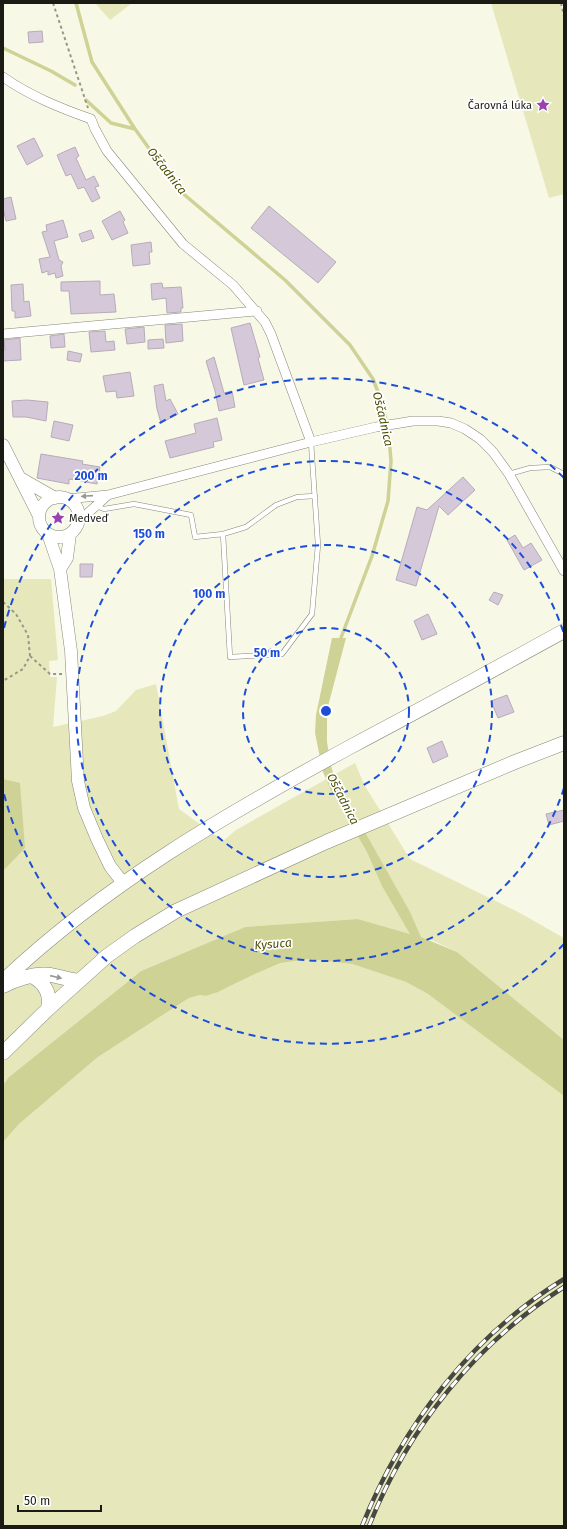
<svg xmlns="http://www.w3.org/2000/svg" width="567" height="1529" viewBox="0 0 567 1529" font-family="'Fira Sans',sans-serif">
  <rect width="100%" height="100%" fill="#f7f8e6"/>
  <path fill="#e6e8bc" d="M95 3H132L110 20Z
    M491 3H560L564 16V194L549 198Z
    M3 579H51L58 660 49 661 50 677H57L53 727 103 716 116 711 136 690 156 684 179 809 223 841 236 830 355 763 365 786 410 859 520 913 564 938V1040L457 952 434 941 358 919 245 927 141 971 9 1077 3 1085Z
    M309 959 352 964 406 982 428 994 564 1096V1526H3V1142L19 1124 98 1057 189 998 200 995 206 996 231 986 255 974 282 963Z"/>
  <path fill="#cfd295" d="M332 638H346L327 710V742L331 766 335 779 410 912 421 937 457 952 564 1040V1096L428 994 406 982 352 964 309 959 281 963 255 974 218 992 206 996 200 995 189 998 98 1057 19 1124 3 1142V1085L9 1077 141 971 245 927 358 919 410 934 382 886 367 852 330 788 323 772 315 733 316 715Z
    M3 779 20 783 25 848 3 871Z"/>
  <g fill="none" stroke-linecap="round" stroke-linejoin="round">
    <path stroke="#cfd295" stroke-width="3.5" d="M76 3 92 62 135 129 180 191 285 280 350 345 373 379 383 405 389 437 391 461 388 501 372 556 339 643
      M3 48 51 71 75 85
      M86 100 111 123 135 129"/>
  </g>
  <path fill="#d5c9d9" stroke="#b7abba" d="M42 31 43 42 29 43 28 32Z
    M34 138 43 156 27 165 17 146Z
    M75 147 79 156 76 158 86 180 94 176 99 186 95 187 100 198 92 202 84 187 78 189 71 174 66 176 57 155Z
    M11 197 16 219 6 221 3 208V199Z
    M269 206 336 262 318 283 251 228Z
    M120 211 125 220 123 222 128 233 112 240 102 221Z
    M63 220 68 237 54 241 59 260 63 262 61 266 63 276 56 278 55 273 48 275V271L42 273 39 259 50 257 42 232 47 231 46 225Z
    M91 230 94 238 82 242 79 234Z
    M151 242 152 252H149L150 264 133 266 131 245Z
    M100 281V295L114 294 116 312 71 314 69 291H61V282Z
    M162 283 163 288 181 287 183 308H181V312L167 313 166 298 152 300 151 284Z
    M23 284 24 302 29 301 31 316 15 318V311H12L11 285Z
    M250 323 260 357 258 358 264 380 244 385 231 328Z
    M182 324 183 341 166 343 165 325Z
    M144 327 145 342 127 344 125 329Z
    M105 331 106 342 114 341 115 350 91 352 89 332Z
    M64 334 65 347 51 348 50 336Z
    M20 338 21 360 3 361V350H5L4 340Z
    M163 339 164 348 148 349V340Z
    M68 351 82 354 80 362 67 360Z
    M214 357 224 393 232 391 235 407 219 411 215 391 206 361Z
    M130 372 134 396 117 398 116 391 106 392 103 376Z
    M163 384 166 401 170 399 178 414 161 423 157 409 154 386Z
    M27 400 48 402 46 421 26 417H13L12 401Z
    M217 418 222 440 213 442 214 447 170 458 165 441 196 433 194 424Z
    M54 421 73 425 69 441 51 437Z
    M41 454 83 461 82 464 100 467 97 484 69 479V484L37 478Z
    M463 477 475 490 448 515 439 506 416 586 396 580 417 507 427 510Z
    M515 535 523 548 531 543 542 560 524 570 507 540Z
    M80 564H93L92 577H80Z
    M494 592 503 595 498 605 489 600Z
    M428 614 437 634 422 640 414 621Z
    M507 695 514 712 498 718 491 701Z
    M442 741 448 756 433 763 427 748Z
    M564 810V821L549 825 546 814Z"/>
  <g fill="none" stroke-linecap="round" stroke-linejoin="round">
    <g stroke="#878877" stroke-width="5.5">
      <path id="lane" d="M311 442 318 545 312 614 282 654 230 657 223 534 246 527 276 505 297 497 315 496
        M509 474 530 468 550 467 564 474
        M96 506 104 509 134 504 191 515 195 537 223 534"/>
    </g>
    <g stroke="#878877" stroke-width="10">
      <path id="street" d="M3 77C30 96 60 108 91 119L95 129 107 151 183 244 233 285 265 322 271 334 311 442
        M3 334 257 311
        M66 499 108 495 311 442 376 427 413 421H438L451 423 465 429 480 439 493 452 509 474 564 571
        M79 521 108 495"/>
    </g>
    <g stroke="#878877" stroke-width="13">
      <path id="secondary" d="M3 445 39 516
        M20 478 55 498
        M39 517a20 20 0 1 1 40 0a20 20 0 1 1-40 0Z
        M48 534 60 569 71 651 78 781 84 808 97 839 110 866 123 883
        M60 569 67 558 70 534"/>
    </g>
    <g stroke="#878877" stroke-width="15">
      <path id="primary" d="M32 976C46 984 51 994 48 1009
        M3 981C105 884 227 814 350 747 422 709 493 670 564 631
        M3 986C17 979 36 973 51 975 61 977 70 980 79 981
        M3 1053 48 1009 107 956 135 936 176 911 326 842 515 762 564 743"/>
    </g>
    <path stroke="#96978a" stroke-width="2" stroke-dasharray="3 3" stroke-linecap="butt" d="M53 3 88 108
      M561 3 564 16
      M3 602 16 614 28 635 30 656 23 669 3 681
      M30 656 50 674H62"/>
    <use href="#lane" stroke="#fff" stroke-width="4.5"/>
    <use href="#street" stroke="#fff" stroke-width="9"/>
    <use href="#secondary" stroke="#fff" stroke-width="12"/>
    <use href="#primary" stroke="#fff" stroke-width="14"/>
    <g stroke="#47483f" stroke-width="4.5">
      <path id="rail" d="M362 1526C402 1426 471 1336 564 1279
        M369 1526C408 1428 475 1344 564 1287"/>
    </g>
    <use href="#rail" stroke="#fff" stroke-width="3" stroke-dasharray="9" stroke-linecap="butt"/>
  </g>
  <defs><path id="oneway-solid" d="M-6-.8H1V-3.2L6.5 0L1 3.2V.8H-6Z"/></defs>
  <g fill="#989895">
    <use href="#oneway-solid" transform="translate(87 496) rotate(176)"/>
    <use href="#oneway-solid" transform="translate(56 977) rotate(13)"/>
  </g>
  <g fill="none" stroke="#1d4ed8" stroke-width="2" stroke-dasharray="7 5">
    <circle cx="326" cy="711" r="83"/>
    <circle cx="326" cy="711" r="166"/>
    <path d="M564 788A250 250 0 1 1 564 634"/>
    <path d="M564 944A333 333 0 0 1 4 794M4 628A333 333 0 0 1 564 478"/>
  </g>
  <defs>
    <g id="sight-bare" transform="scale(1.08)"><path d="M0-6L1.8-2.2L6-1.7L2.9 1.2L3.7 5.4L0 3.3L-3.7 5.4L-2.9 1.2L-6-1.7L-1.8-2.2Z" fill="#9943b1" stroke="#fff" stroke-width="2.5" paint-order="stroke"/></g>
  </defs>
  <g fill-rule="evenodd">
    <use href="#sight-bare" x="543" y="105"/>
    <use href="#sight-bare" x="58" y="518"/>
  </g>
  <g text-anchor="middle" stroke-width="3.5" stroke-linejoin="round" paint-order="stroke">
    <g font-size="11" fill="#1a1b14" stroke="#fff" text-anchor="end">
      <text x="532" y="109">Čarovná lúka</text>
      <text x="69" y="522" text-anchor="start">Medveď</text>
    </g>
    <g font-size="12" font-style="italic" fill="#4d4e05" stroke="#fff">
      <text transform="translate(167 171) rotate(52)" y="4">Oščadnica</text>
      <text transform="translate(383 419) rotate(77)" y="4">Oščadnica</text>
      <text transform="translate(343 799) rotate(63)" y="4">Oščadnica</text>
      <text transform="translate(273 944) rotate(-5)" y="4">Kysuca</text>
    </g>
  </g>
  <circle cx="326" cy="711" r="6" fill="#1d4ed8" stroke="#fff" stroke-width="2"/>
  <g font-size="12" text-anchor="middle" font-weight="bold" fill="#1d4ed8" stroke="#fff" stroke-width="3.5" stroke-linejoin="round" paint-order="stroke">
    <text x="91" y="480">200 m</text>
    <text x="149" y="538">150 m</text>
    <text x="209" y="598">100 m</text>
    <text x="267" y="657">50 m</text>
  </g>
  <rect width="567" height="1529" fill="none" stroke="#1a1b14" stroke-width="8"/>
  <path d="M18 1505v6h83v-6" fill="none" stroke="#1a1b14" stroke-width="2"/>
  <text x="24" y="1505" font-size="12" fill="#1a1b14" stroke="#ffffff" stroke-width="3" paint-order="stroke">50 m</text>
</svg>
